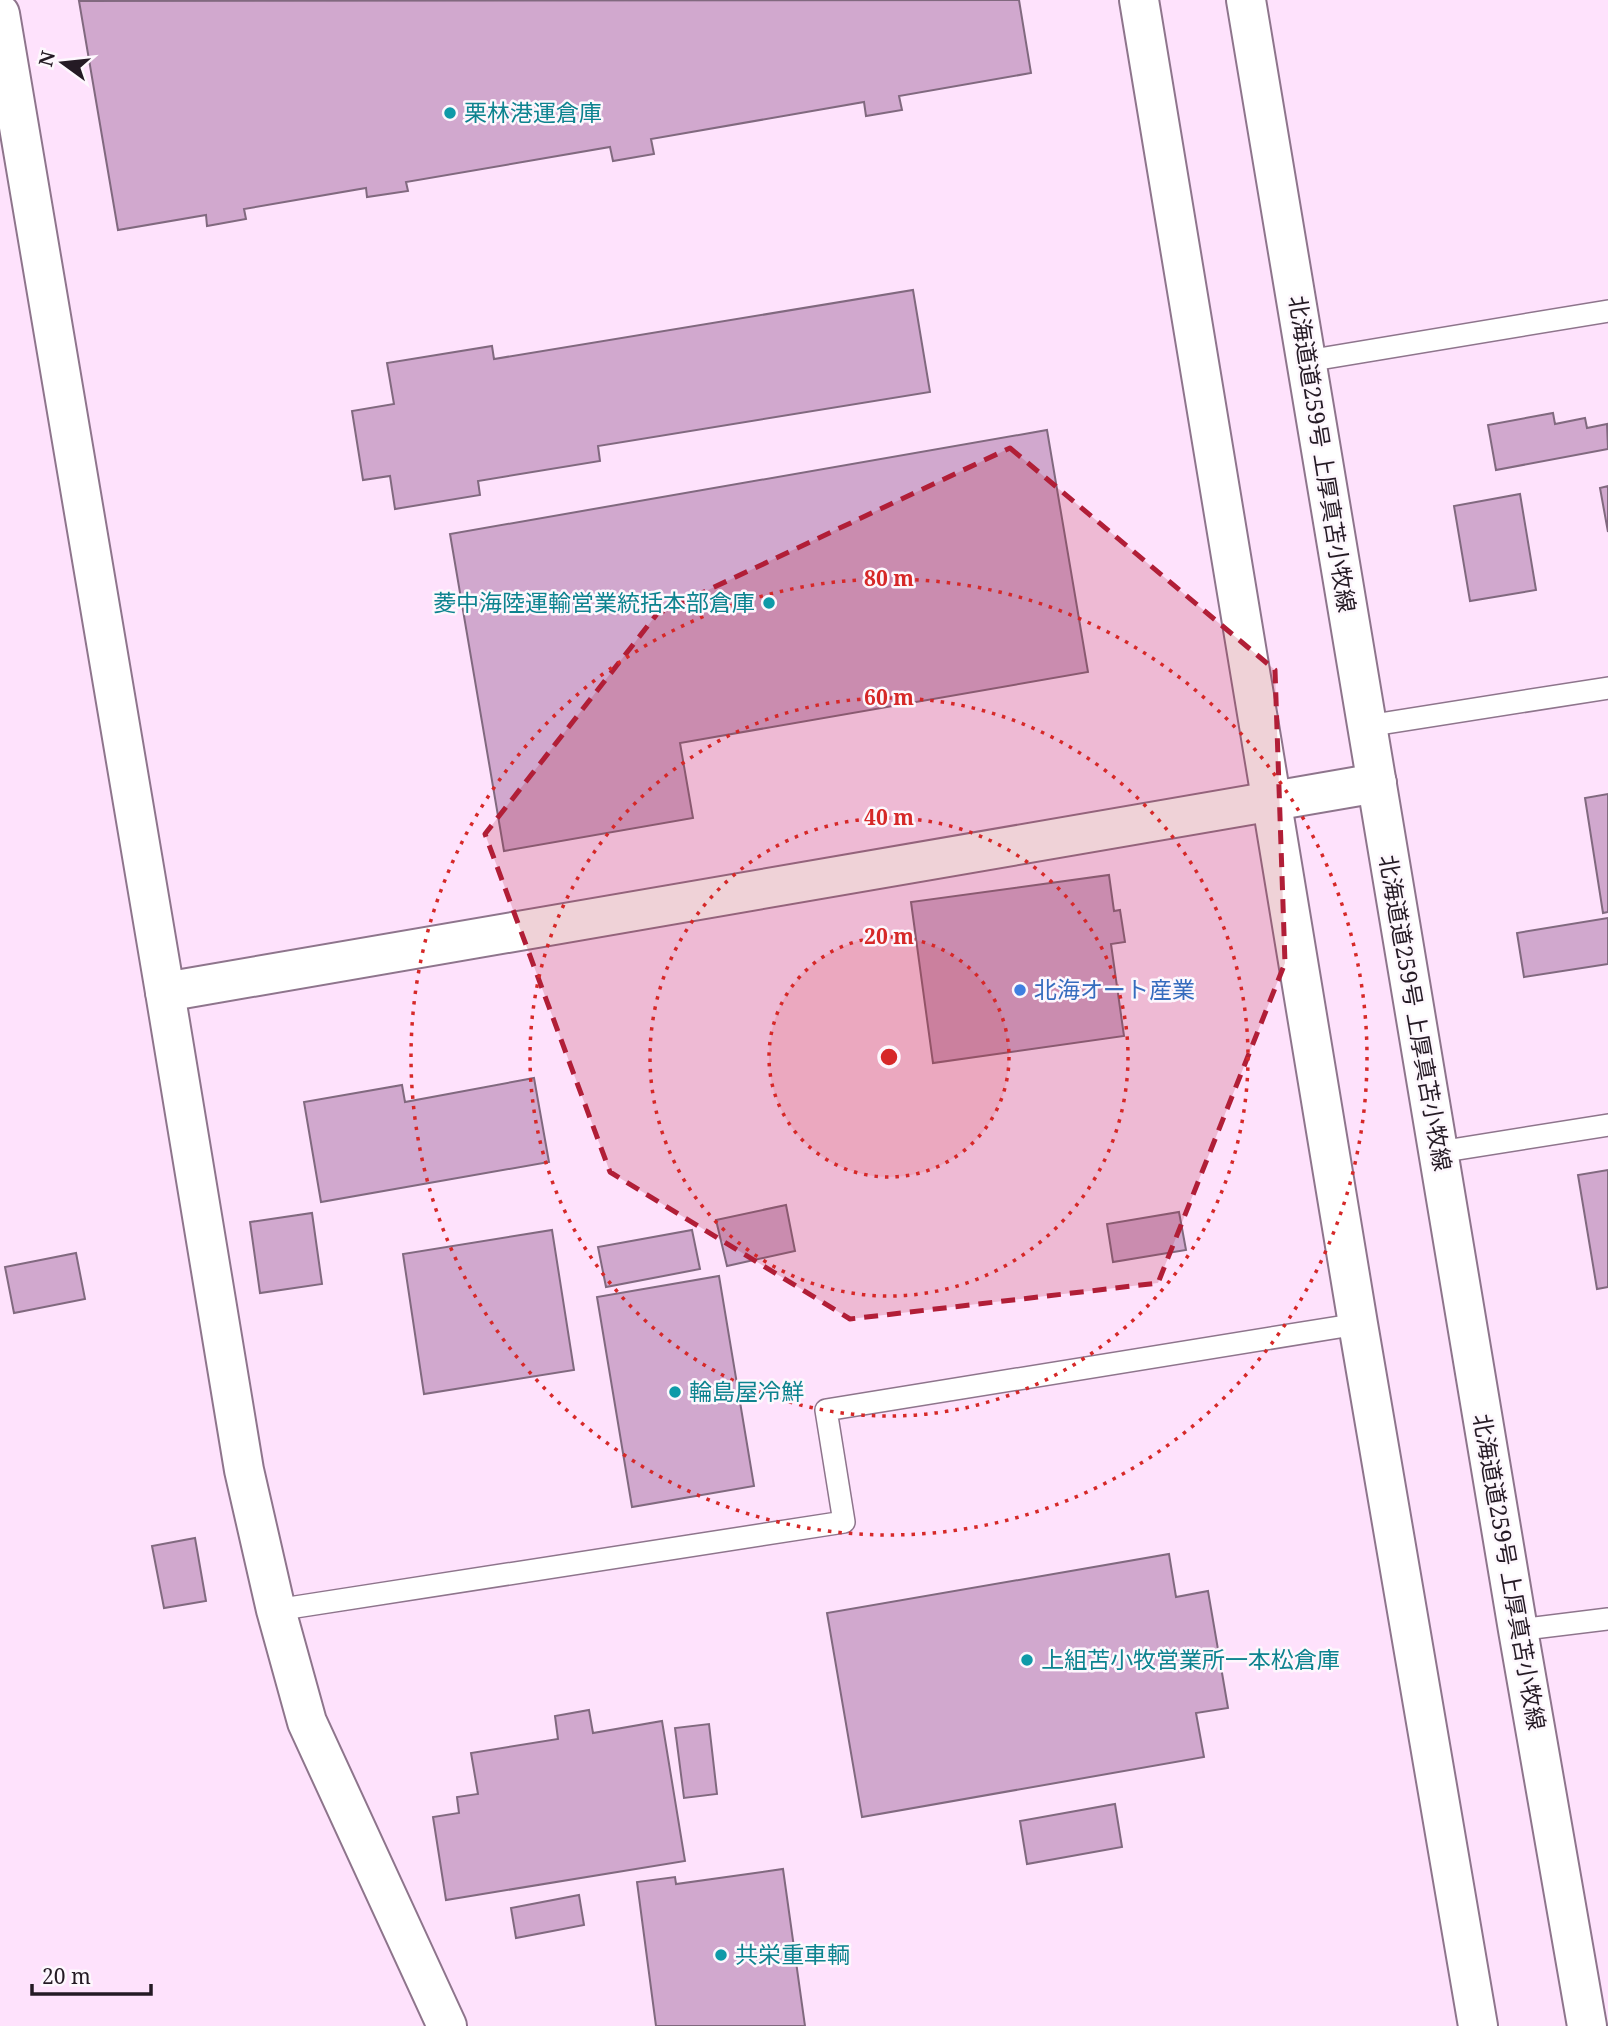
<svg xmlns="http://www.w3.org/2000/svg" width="1608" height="2026" viewBox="0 0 1608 2026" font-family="'Noto Serif','Noto Sans JP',serif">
  <rect width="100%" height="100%" fill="#fee2fc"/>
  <path fill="#d1a8ce" stroke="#81697f" stroke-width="2" d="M1019 0 1031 73 899 96 902 110 866 116 864 102 651 139 654 154 613 161 610 147 406 182 408 191 367 197 366 188 244 209 246 219 207 226 206 215 118 230 79 1Z
    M913 290 930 392 598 446 600 461 478 481 480 495 395 509 390 476 363 480 352 411 394 404 387 363 492 346 494 359Z
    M1553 413 1555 424 1585 418 1587 428 1607 424 1608 449 1496 470 1488 425Z
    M1047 430 1088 672 680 743 693 818 504 851 450 534Z
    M1608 486V532L1600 488Z
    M1520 494 1536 590 1470 601 1454 506Z
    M1608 794V912L1603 913 1585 798Z
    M1109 875 1114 911 1120 910 1125 942 1111 944 1124 1036 933 1063 911 902Z
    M1608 918V964L1524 977 1517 933Z
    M534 1078 549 1162 321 1202 304 1102 402 1085 405 1102Z
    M1608 1170V1287L1597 1289 1578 1175Z
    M786 1205 795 1251 727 1266 716 1220Z
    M1179 1212 1186 1250 1113 1262 1107 1224Z
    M312 1213 322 1284 260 1293 250 1222Z
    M552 1230 574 1370 424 1394 403 1254Z
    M692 1230 700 1269 606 1287 598 1247Z
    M76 1253 85 1299 14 1313 5 1267Z
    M719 1276 754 1486 632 1507 597 1297Z
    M195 1538 206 1601 164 1608 152 1546Z
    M1169 1554 1176 1597 1208 1591 1228 1708 1196 1713 1204 1757 862 1817 827 1613Z
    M589 1710 593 1733 662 1721 685 1861 446 1900 433 1817 459 1813 457 1797 478 1794 471 1753 558 1739 555 1716Z
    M709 1724 717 1794 684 1798 675 1728Z
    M1115 1804 1122 1847 1027 1864 1020 1821Z
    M783 1869 805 2026H656L637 1882 675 1877 676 1884Z
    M579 1895 584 1925 516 1938 511 1908Z"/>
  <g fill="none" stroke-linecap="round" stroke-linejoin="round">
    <g stroke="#8e758c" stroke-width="24">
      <path id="lane" d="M1307 361 1608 311
        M1367 726 1608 688
        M1439 1152 1608 1125
        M276 1610 844 1522 826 1410 1358 1324
        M1518 1630 1608 1619"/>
    </g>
    <g stroke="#8e758c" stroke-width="42">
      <path id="street" d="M165 992 1377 783"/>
    </g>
    <g stroke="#8e758c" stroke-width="42">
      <path id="secondary" d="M1139 0 1358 1324 1478 2026
        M1246 0 1518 1630 1587 2026
        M0 14 165 992 244 1470 276 1610 307 1722 447 2026"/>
    </g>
    <use href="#lane" stroke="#fff" stroke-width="21"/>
    <use href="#street" stroke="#fff" stroke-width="38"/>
    <use href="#secondary" stroke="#fff" stroke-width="38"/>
  </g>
  <path fill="#b11e37" fill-opacity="0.2" stroke="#b11e37" stroke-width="5" stroke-dasharray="14 9" stroke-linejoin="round" d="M1010 448 1275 670 1285 963 1158 1283 850 1319 610 1172 485 834 657 614Z"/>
  <circle cx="889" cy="1057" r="120" fill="#d62828" fill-opacity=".12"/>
  <g fill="none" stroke="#d62828" stroke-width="3.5" stroke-dasharray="3.5 7">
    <circle cx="889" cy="1057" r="120"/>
    <circle cx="889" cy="1057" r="239"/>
    <circle cx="889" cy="1057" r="359"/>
    <circle cx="889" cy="1057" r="478"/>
  </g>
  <g fill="#0f9aa8" stroke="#fdf7fd" stroke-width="2.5">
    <circle cx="450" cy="113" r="7"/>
    <circle cx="769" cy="603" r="7"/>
    <circle cx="675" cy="1392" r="7"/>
    <circle cx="1027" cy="1660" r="7"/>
    <circle cx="721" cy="1955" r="7"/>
  </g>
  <circle fill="#3f7fe0" stroke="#fdf7fd" stroke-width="2.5" cx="1020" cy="990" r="7"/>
  <g text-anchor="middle" stroke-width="5" stroke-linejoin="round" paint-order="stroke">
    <g font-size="23" fill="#0d838f" stroke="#fdf7fd" text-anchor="start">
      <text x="464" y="121">栗林港運倉庫</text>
      <text x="755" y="611" text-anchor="end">菱中海陸運輸営業統括本部倉庫</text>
      <text x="689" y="1400">輪島屋冷鮮</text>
      <text x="1041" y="1668">上組苫小牧営業所一本松倉庫</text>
      <text x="735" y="1963">共栄重車輌</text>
    </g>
    <g font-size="23" fill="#241a24" stroke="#fdf7fd">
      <text transform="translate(1322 454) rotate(81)" y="8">北海道道259号 上厚真苫小牧線</text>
      <text transform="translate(1415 1013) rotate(80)" y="8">北海道道259号 上厚真苫小牧線</text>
      <text transform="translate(1509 1572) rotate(80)" y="8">北海道道259号 上厚真苫小牧線</text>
    </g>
    <g font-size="23" fill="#366cbe" stroke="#fdf7fd" text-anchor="start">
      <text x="1034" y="998">北海オート産業</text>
    </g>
  </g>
  <circle cx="889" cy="1057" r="10" fill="#d62828" stroke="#fdf7fd" stroke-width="3.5"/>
  <g font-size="21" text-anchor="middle" font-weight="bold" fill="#d62828" stroke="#fdf7fd" stroke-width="5" stroke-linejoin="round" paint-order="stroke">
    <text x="889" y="586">80 m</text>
    <text x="889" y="705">60 m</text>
    <text x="889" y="825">40 m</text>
    <text x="889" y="944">20 m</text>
  </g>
  <g transform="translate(63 63) rotate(285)" stroke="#fdf7fd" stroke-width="5" paint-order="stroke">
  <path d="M0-5L12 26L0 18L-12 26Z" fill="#241a24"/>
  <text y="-10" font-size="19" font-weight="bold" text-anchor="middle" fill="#241a24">N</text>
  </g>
  <path d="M32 1984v10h119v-10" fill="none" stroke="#241a24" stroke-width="3.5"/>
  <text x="42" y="1984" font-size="21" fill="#241a24" stroke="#fdf7fd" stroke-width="5" paint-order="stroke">20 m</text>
</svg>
